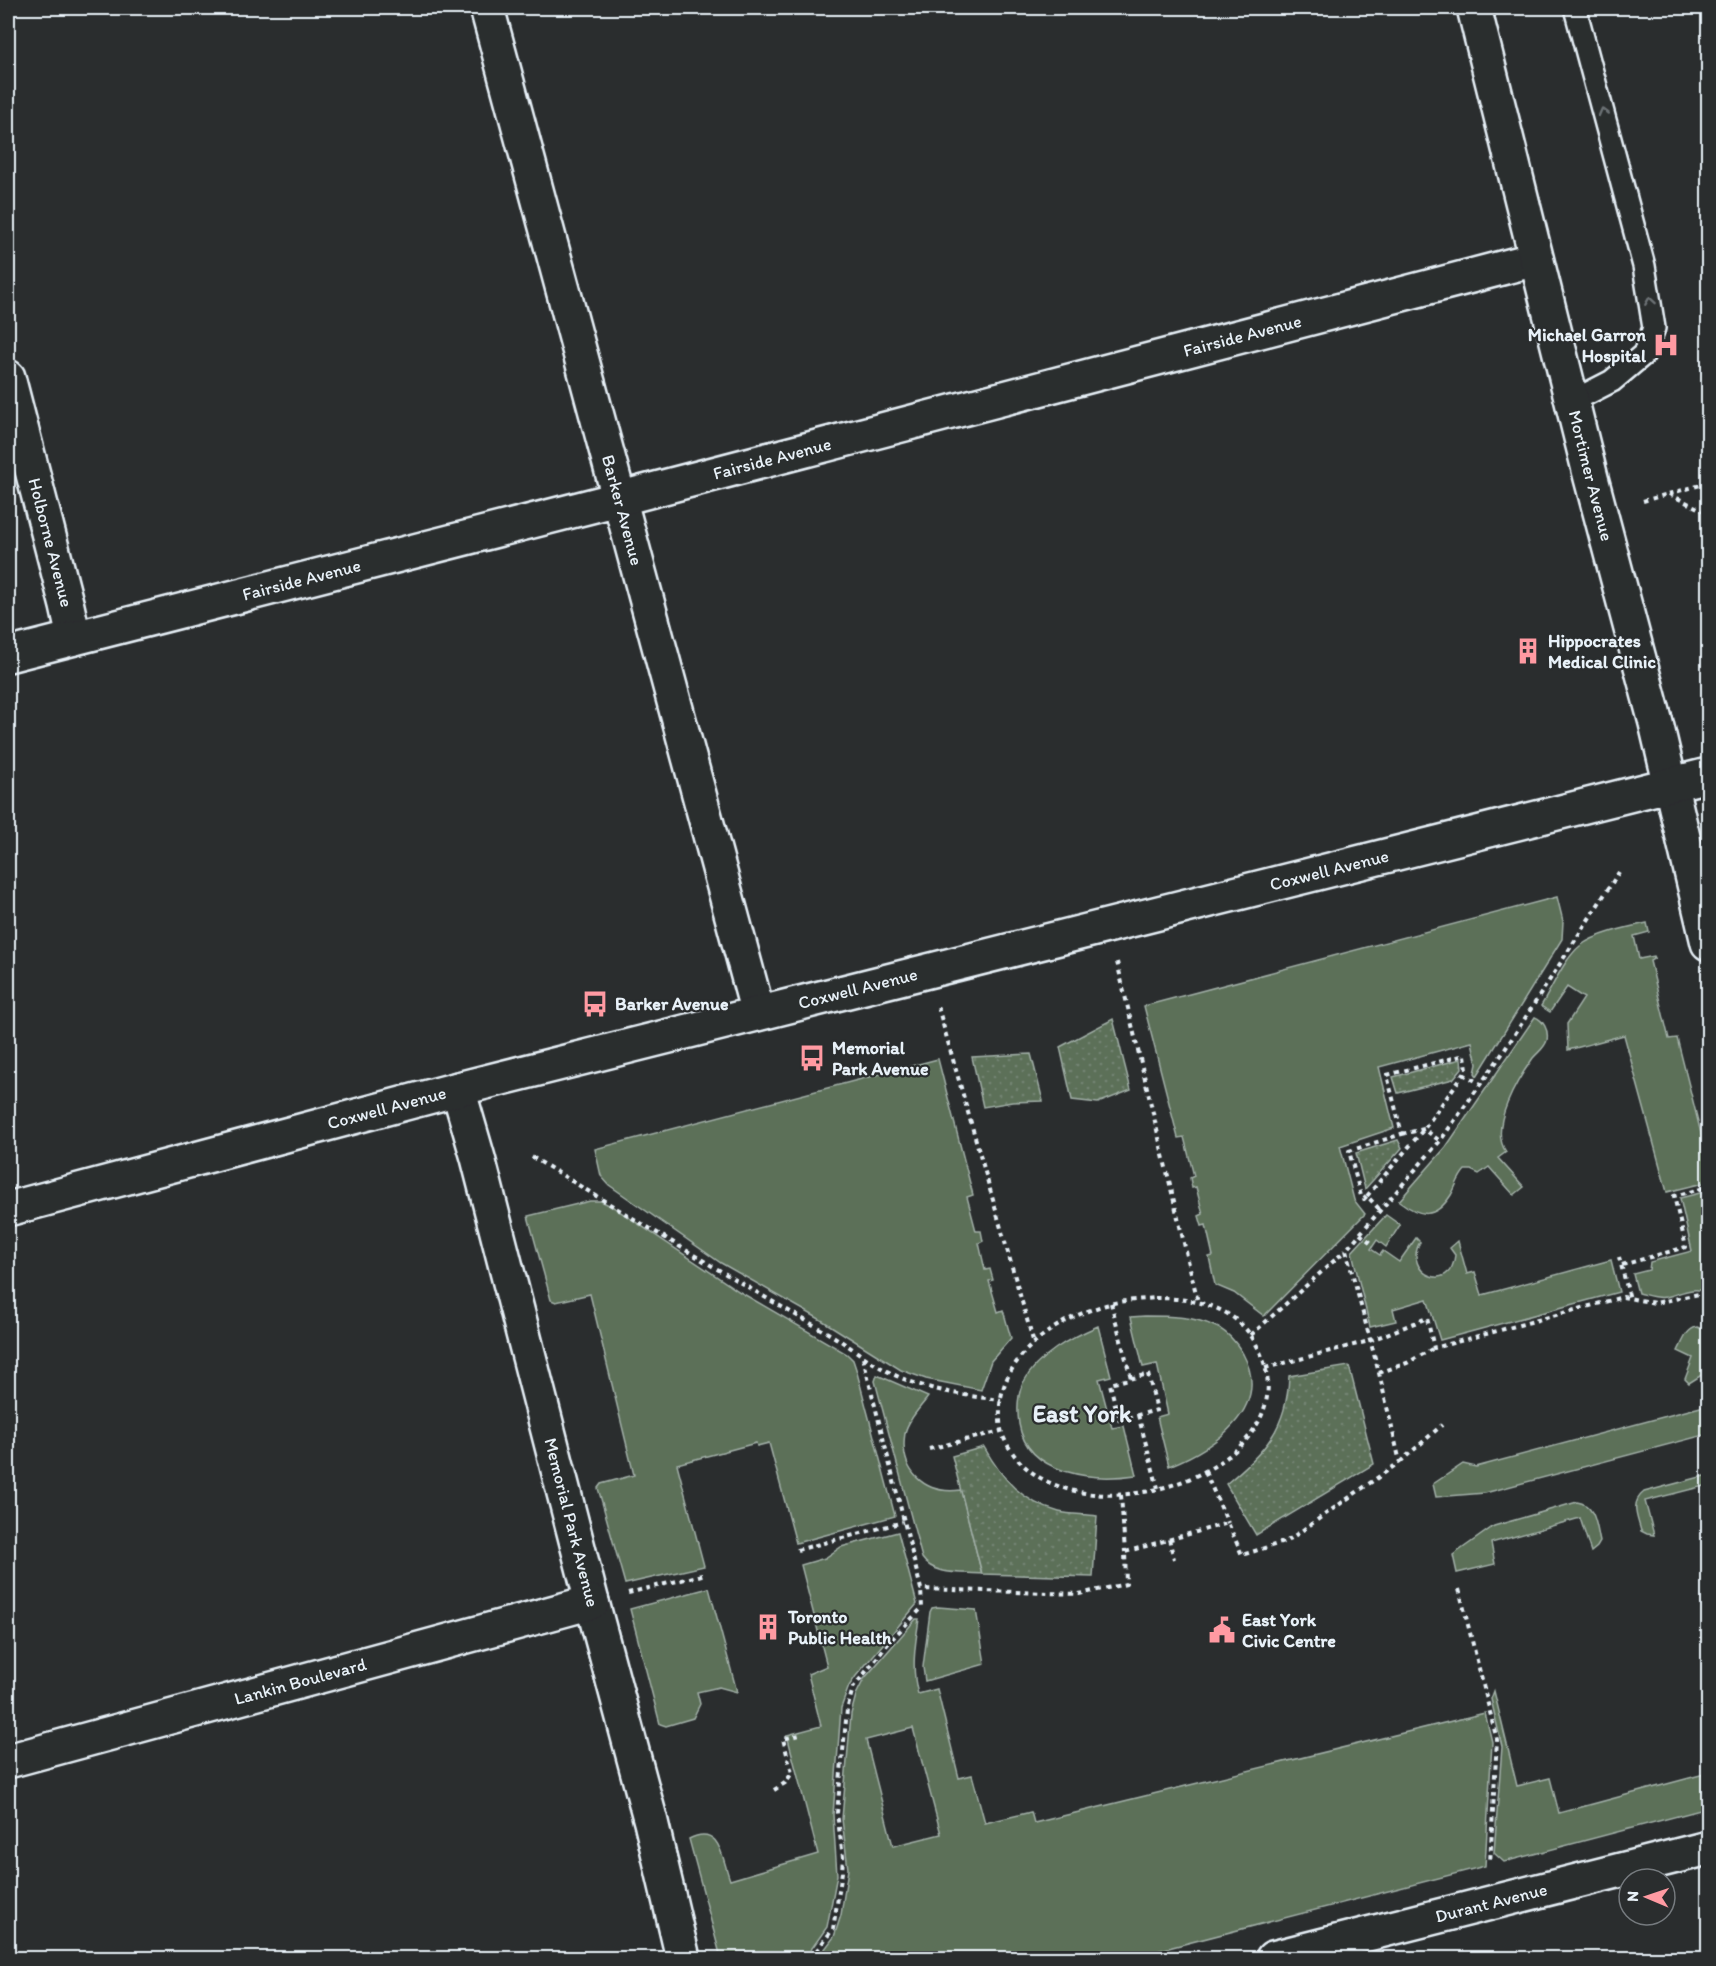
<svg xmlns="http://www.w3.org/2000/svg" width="1716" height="1966" viewBox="0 0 1716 1966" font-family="Itim,sans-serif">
  <defs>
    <pattern id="park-dots" width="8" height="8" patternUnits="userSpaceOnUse" patternTransform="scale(1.5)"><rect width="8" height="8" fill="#5c6f59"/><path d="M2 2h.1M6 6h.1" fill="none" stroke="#738472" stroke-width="1.8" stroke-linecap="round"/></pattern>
  </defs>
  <rect width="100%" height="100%" fill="#2a2d2e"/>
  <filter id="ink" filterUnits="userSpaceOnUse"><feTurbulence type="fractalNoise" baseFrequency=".0167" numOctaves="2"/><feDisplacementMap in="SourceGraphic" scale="12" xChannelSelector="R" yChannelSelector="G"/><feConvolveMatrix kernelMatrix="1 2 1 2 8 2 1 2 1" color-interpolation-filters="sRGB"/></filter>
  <g filter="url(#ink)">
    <path fill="#5c6f59" stroke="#a2b0a8" stroke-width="1.5" fill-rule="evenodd" d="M1557 897 1563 921 1562 939 1477 1076 1475 1073 1477 1064 1472 1042 1379 1067 1394 1128 1340 1146 1354 1200 1365 1214 1264 1316 1234 1293 1215 1285 1209 1257 1213 1256 1206 1225 1202 1226 1199 1216 1203 1214 1196 1187 1192 1188 1190 1178 1194 1176 1184 1137 1178 1138 1144 1006Z
      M1647 923 1649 932 1634 936 1639 959 1654 956 1655 958 1650 961 1669 1039 1677 1038 1708 1161V1182L1667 1192 1624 1035 1568 1050 1567 1024 1584 998 1567 987 1550 1012 1541 1006C1552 988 1564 959 1580 946 1595 934 1628 927 1647 923Z
      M1535 1017C1543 1020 1549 1030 1547 1040 1545 1048 1538 1052 1533 1058 1518 1079 1488 1127 1506 1152L1498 1158 1524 1187 1514 1195 1489 1167 1479 1174 1471 1170H1465C1458 1177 1456 1187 1451 1195 1435 1220 1420 1217 1399 1201L1446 1147Z
      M938 1059 973 1195 967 1197 976 1231H981L983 1241 979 1243 985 1270 990 1269 993 1280 989 1281 998 1312 1003 1310 1011 1338 991 1361 981 1390 926 1379 901 1370 823 1321 721 1263 609 1185 601 1176 595 1149Z
      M1708 1191V1292C1692 1286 1682 1293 1666 1297 1657 1299 1647 1295 1638 1293L1633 1274 1649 1270 1650 1262 1692 1251 1680 1198Z
      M590 1201H601L613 1207 740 1292 847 1354 853 1360 856 1369 895 1516 796 1543 769 1443 757 1446 756 1443 677 1464 704 1566 625 1584 598 1488 601 1484 634 1475 590 1294 556 1302 551 1300 528 1216Z
      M1386 1215 1400 1225 1386 1247 1377 1240 1371 1249 1380 1255 1383 1251 1399 1262 1416 1238 1420 1242C1402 1273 1451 1296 1455 1255L1450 1248 1458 1241 1467 1274 1475 1272 1482 1295 1611 1260 1619 1292 1440 1340 1427 1299 1393 1309 1396 1321 1370 1327 1352 1252Z
      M1145 1316C1168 1316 1193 1316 1214 1326 1227 1331 1236 1342 1243 1354 1273 1409 1212 1449 1169 1466L1157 1417 1168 1414 1157 1364 1143 1367 1131 1317Z
      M1098 1326 1111 1376 1099 1379 1112 1428 1124 1426 1136 1475C1095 1481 1028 1476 1019 1424 1017 1410 1017 1396 1023 1383 1038 1355 1070 1338 1098 1326Z
      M1697 1327 1708 1331V1371L1689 1383 1685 1379 1693 1358 1678 1351C1683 1342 1686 1329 1697 1327Z
      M877 1375 928 1397C920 1408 908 1420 905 1433 899 1471 924 1495 961 1490L982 1574C963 1572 934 1576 922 1558L875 1381Z
      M1708 1405V1434L1485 1493 1436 1497 1433 1484 1463 1464 1476 1467Z
      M1708 1475V1485L1645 1501 1654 1535 1647 1534 1641 1531C1637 1516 1630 1503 1644 1492Z
      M1577 1502C1596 1505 1596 1525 1600 1542L1597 1547 1591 1552 1580 1518 1491 1543 1495 1564 1457 1573 1453 1555 1494 1526Z
      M898 1532 917 1604 856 1676 849 1686 841 1708 833 1815 837 1875 827 1927 805 1958H721L689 1839C721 1823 722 1859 730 1880L818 1854 787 1735 821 1726 808 1674 827 1666 801 1565 825 1558 841 1547Z
      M709 1588 737 1692 719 1687 697 1692 700 1704 693 1718 666 1726 660 1724 630 1609Z
      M938 1607 976 1610 985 1664 925 1681 923 1667 930 1612 932 1608Z
      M916 1619H919C915 1645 911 1669 918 1694L937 1689 959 1778 972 1775 985 1823 1031 1812 1034 1823 1485 1713 1492 1742 1485 1866 1130 1958H818L834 1937 841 1915 848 1869 842 1819 851 1714 856 1695 864 1679ZM913 1728 941 1834 893 1846 866 1740Z
      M1494 1691 1517 1786 1550 1778 1559 1813 1708 1773V1808L1504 1862 1494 1853 1502 1747 1491 1699Z"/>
    <path fill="url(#park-dots)" stroke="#a2b0a8" stroke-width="1.5" d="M1113 1019 1131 1090 1098 1103 1072 1100 1060 1047Z
      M1031 1054 1043 1101 1012 1102 983 1107 972 1057Z
      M1461 1059 1462 1068 1453 1079 1398 1093 1393 1077Z
      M1398 1140 1402 1148 1365 1189 1356 1153Z
      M1349 1366 1374 1464 1256 1535 1226 1484C1265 1451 1287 1429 1289 1376Z
      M984 1447C1002 1479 1022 1502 1059 1512 1071 1515 1085 1514 1097 1516L1093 1577 982 1574 952 1456Z"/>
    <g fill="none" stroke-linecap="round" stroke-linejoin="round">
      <g stroke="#e8f1f8" stroke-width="26">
        <path id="lane" d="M1571 402 1612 381 1644 354 1654 328 1644 266 1575 8"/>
      </g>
      <g stroke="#e8f1f8" stroke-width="38">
        <g id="street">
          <path id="s1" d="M487 8 758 1013"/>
          <path id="s2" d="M8 377 67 606 74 638"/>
          <path id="s3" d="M8 655 618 499 1536 259"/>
          <path id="s4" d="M458 1089 478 1158 592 1602 651 1822 683 1958"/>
          <path id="s5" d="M8 1761 592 1602"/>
          <path id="s6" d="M1273 1958 1708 1848"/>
        </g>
      </g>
      <g stroke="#e8f1f8" stroke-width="38">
        <g id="secondary">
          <path id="s7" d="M1474 8 1591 478 1656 723 1708 943"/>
          <path id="s8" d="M8 1209 458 1089 1708 775"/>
        </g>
      </g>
      <path stroke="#e8f1f8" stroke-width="4" stroke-dasharray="4.5 4.5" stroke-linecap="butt" d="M1669 494 1708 513
        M1643 501 1708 483
        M1117 962 1198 1302
        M938 1007 1034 1344
        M1463 1074 1481 1084
        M1402 1134 1424 1129 1440 1141
        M532 1157C630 1216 726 1276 826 1332 851 1346 872 1365 899 1377 931 1391 967 1396 1001 1400
        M1367 1196 1424 1129 1467 1069 1465 1055 1387 1075 1402 1134 1349 1151 1361 1196 1364 1199 1367 1196 1381 1211
        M1360 1234 1374 1245
        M1619 1257 1630 1299
        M1622 1265 1686 1247 1674 1196 1708 1187
        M1155 1298C1194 1298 1236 1306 1256 1344 1327 1472 1056 1558 1003 1436 999 1426 1000 1415 1000 1405 1005 1351 1062 1316 1110 1304 1124 1300 1140 1300 1155 1298Z
        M1111 1303 1131 1378
        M1251 1335 1346 1250
        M863 1358 921 1589 1079 1594 1126 1584 1125 1552 1228 1523 1242 1555 1287 1541 1400 1462 1379 1373 1346 1250 1440 1141 1502 1054 1619 872
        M1265 1368 1369 1341 1427 1318 1434 1348 1623 1297 1655 1303 1699 1294 1708 1297
        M1379 1373 1407 1363 1434 1348
        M1148 1374 1157 1410 1119 1420 1110 1384Z
        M1138 1415 1158 1488
        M929 1449 1001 1431
        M1400 1462 1442 1425
        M1205 1472 1228 1523
        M1121 1495 1125 1552
        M1169 1539 1174 1559
        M797 1550 903 1522
        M1459 1589 1497 1740 1490 1863
        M628 1593 706 1574
        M774 1790 785 1783 792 1773 783 1739 800 1735 799 1732
        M811 1958 833 1929 842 1872 843 1857 837 1813 847 1710 853 1688 891 1640 922 1608 921 1589"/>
      <use href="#lane" stroke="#2a2d2e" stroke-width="21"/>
      <use href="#street" stroke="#2a2d2e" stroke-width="33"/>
      <use href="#secondary" stroke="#2a2d2e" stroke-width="33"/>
    </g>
    <defs><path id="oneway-chevron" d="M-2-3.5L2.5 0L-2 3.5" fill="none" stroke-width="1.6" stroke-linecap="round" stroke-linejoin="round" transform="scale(1.5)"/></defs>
    <g stroke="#6c7275">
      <use href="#oneway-chevron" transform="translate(1603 112) rotate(-105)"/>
      <use href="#oneway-chevron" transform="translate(1650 301) rotate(-99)"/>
    </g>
  </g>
  <defs>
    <g id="hospital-bare" transform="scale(2.07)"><path d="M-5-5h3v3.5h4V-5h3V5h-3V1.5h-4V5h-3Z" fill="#ff9aa2" stroke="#2a2d2e" stroke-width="2.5" paint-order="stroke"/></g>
    <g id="building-bare" transform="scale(2.07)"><path d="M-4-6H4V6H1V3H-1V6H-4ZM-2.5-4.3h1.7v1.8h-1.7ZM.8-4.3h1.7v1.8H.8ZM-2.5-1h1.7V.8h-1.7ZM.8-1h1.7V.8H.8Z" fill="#ff9aa2" stroke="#2a2d2e" stroke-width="2.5" paint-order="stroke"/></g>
    <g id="bus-bare" transform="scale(2.07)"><path d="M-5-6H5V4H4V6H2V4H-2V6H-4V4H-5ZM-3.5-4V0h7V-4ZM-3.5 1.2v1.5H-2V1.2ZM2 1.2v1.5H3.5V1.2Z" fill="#ff9aa2" stroke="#2a2d2e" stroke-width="2.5" paint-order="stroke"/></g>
    <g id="civic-bare" transform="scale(2.07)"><path d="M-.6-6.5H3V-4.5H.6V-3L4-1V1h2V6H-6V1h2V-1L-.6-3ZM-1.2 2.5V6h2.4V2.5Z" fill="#ff9aa2" stroke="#2a2d2e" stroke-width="2.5" paint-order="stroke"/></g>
  </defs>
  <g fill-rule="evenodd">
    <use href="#hospital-bare" x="1666" y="345"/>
    <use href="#building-bare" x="1528" y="651"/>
    <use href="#bus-bare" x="595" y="1004"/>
    <use href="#bus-bare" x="812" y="1058"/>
    <use href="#building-bare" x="768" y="1627"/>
    <use href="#civic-bare" x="1222" y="1630"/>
  </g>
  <g text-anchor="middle" stroke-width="4.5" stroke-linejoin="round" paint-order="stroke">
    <g font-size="18" font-weight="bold" fill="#e8f1f8" stroke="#2a2d2e" text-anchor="start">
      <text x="1646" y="341" text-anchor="end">Michael Garron<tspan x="1646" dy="21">Hospital</tspan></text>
      <text x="1548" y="647">Hippocrates<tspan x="1548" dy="21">Medical Clinic</tspan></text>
      <text x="615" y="1010">Barker Avenue</text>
      <text x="832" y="1054">Memorial<tspan x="832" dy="21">Park Avenue</tspan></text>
      <text x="788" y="1623">Toronto<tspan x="788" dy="21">Public Health</tspan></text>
      <text x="1242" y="1626">East York<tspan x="1242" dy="21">Civic Centre</tspan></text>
    </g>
    <g font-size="18" fill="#e8f1f8" stroke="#2a2d2e">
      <text dy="6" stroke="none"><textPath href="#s3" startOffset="1275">Fairside Avenue</textPath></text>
      <text dy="6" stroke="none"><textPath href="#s3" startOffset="789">Fairside Avenue</textPath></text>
      <text dy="6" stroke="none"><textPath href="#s7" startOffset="482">Mortimer Avenue</textPath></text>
      <text dy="6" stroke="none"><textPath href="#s1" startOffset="520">Barker Avenue</textPath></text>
      <text dy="6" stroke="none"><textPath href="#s2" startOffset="171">Holborne Avenue</textPath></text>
      <text dy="6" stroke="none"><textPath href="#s3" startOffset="303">Fairside Avenue</textPath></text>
      <text dy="6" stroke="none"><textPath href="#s8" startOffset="1364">Coxwell Avenue</textPath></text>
      <text dy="6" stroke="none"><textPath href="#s8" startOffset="878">Coxwell Avenue</textPath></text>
      <text dy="6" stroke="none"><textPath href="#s8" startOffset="392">Coxwell Avenue</textPath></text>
      <text dy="6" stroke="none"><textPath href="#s4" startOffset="448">Memorial Park Avenue</textPath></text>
      <text dy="6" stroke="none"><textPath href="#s5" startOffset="303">Lankin Boulevard</textPath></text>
      <text dy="6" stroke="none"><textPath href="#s6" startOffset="225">Durant Avenue</textPath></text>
    </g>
    <g font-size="24" font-weight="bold" fill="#e8f1f8" stroke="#2a2d2e">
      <text x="1082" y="1422">East York</text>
    </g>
  </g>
  <rect width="1716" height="1966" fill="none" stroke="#2a2d2e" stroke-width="30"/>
  <rect x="15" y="15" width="1686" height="1936" fill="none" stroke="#e8f1f8" stroke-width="2" filter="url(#ink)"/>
  <g transform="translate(1647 1897) rotate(272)"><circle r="28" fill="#2a2d2e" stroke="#767b7f" stroke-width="1.5"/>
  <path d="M0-4.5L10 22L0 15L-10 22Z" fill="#ff9aa2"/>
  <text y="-9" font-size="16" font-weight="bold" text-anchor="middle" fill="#e8f1f8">N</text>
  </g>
</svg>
